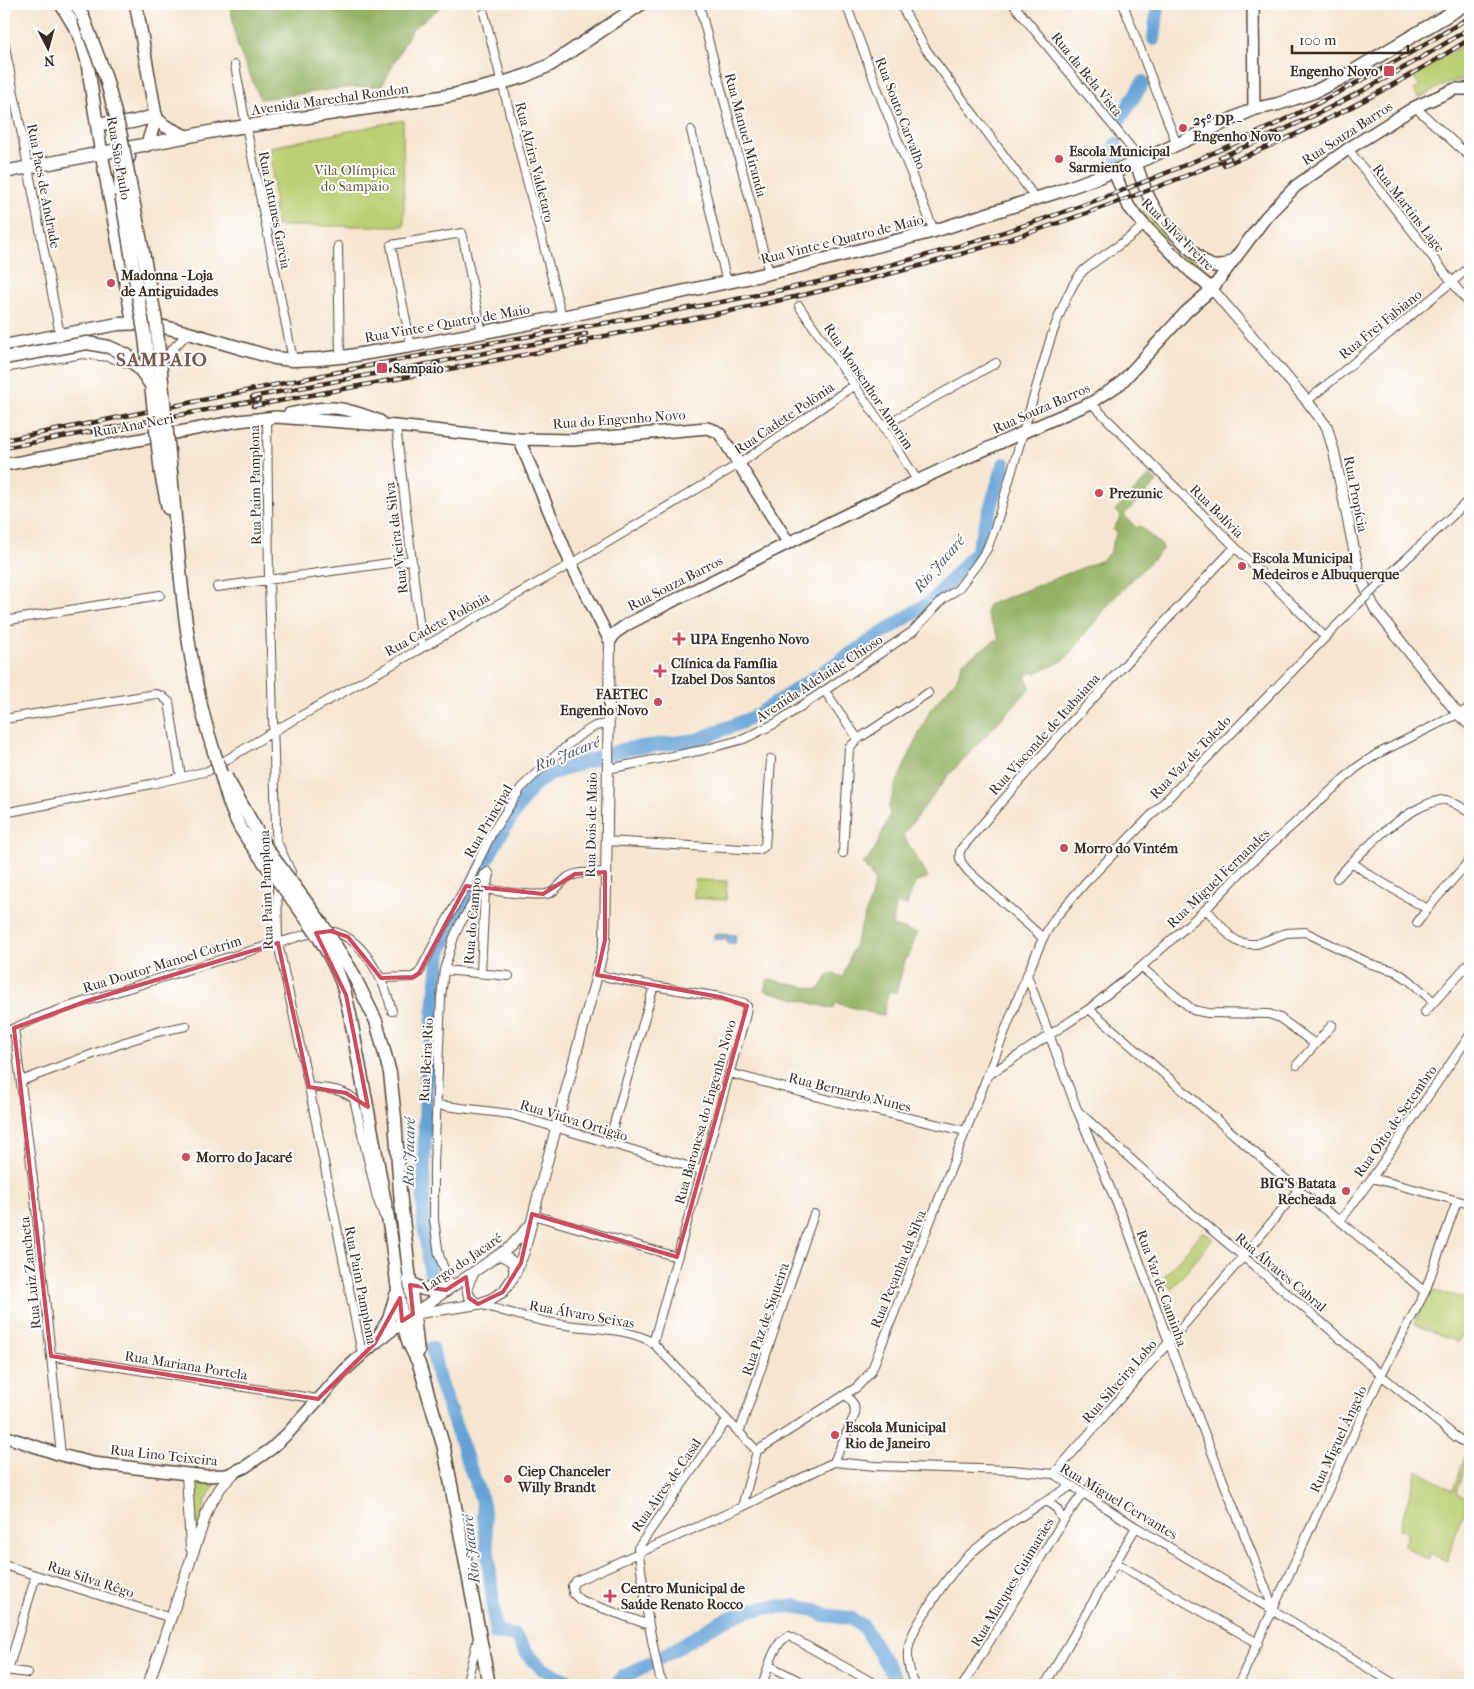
<svg xmlns="http://www.w3.org/2000/svg" width="1474" height="1689" viewBox="0 0 1474 1689" font-family="'IM FELL French Canon',serif">
  <rect width="100%" height="100%" fill="#fff"/>
  <filter id="ink" filterUnits="userSpaceOnUse"><feTurbulence type="fractalNoise" baseFrequency=".02" numOctaves="2"/><feDisplacementMap in="SourceGraphic" scale="10" xChannelSelector="R" yChannelSelector="G"/><feConvolveMatrix kernelMatrix="1 2 1 2 8 2 1 2 1" color-interpolation-filters="sRGB"/></filter>
  <filter id="wash" filterUnits="userSpaceOnUse"><feTurbulence type="fractalNoise" baseFrequency=".0096" numOctaves="4" result="noise"/><feDisplacementMap in="SourceGraphic" scale="20" xChannelSelector="R" yChannelSelector="G"/><feGaussianBlur stdDeviation="1.12" result="paint"/><feColorMatrix in="noise" values="0 0 0 0 0 0 0 0 0 0 0 0 0 0 0 0 0 1.4 0 .05"/><feComposite in="paint" operator="in"/></filter>
  <g filter="url(#wash)">
    <rect width="100%" height="100%" fill="#f6e5cf"/>
    <path fill="#bbcf72" stroke="#7b7c48" d="M1470 41V79C1449 80 1438 88 1419 98L1413 90 1420 87 1413 76Z
      M403 120 404 226H276L271 147Z
      M1144 201H1145C1164 226 1184 255 1211 272L1207 277 1194 268 1139 213 1141 211 1143 212 1147 210Z
      M695 880 727 881 726 900 694 898Z
      M1203 1231 1213 1239 1172 1289 1161 1281Z
      M1429 1290 1470 1299V1340L1461 1336 1458 1342 1414 1324Z
      M1467 1450 1470 1452 1456 1493 1465 1498 1470 1486V1496L1460 1520 1447 1561 1431 1554 1428 1560 1403 1545 1407 1539V1532L1399 1529 1417 1470 1453 1491Z
      M192 1480 217 1481 206 1500 196 1534 193 1532Z"/>
    <path fill="#94b264" stroke="#686e41" d="M230 4H445L412 29 382 86 344 88 260 99 237 45Z
      M1150 475 1157 482 1124 515 1137 528 1140 526 1164 548 1113 599 1065 659C1054 667 1043 668 1035 674L1033 672 1025 677 1031 687 948 776 903 835 928 877 915 883 907 906 897 904 892 926 917 933 908 957H906L896 993 889 991 883 1016 836 1003 833 1009 764 990 768 979 819 990 830 973 843 977 871 898 875 880 862 863 867 861 876 847 890 814 889 807 896 784 930 710 957 678 963 662 999 638 986 614 988 605 1102 560 1110 552 1117 531 1113 530 1121 516 1115 510Z"/>
    <path fill="#65a3d7" stroke="#50667a" d="M714 934 736 935 735 944H728L727 940 714 939Z"/>
    <g fill="none" stroke-linecap="round" stroke-linejoin="round">
      <path stroke="#65a3d7" stroke-width="14" d="M1154 39 1158 4
        M1120 119 1143 82
        M1116 144 1117 158
        M431 1277 423 1218 426 1082 440 953 458 911 502 832 527 794 535 784 549 775 569 767 626 749 697 740 754 717 933 600 977 551 1004 464
        M432 1348 439 1380 483 1504 496 1634H504L515 1636 527 1653 541 1668 577 1685
        M662 1657 720 1622 749 1610 770 1607 793 1606 815 1610 824 1615 850 1618 863 1626 899 1685
        M616 1685 623 1677 650 1663"/>
    </g>
  </g>
  <g filter="url(#ink)">
    <g fill="none" stroke-linecap="round" stroke-linejoin="round">
      <g stroke="#574639" stroke-width="10">
        <path id="minor" d="M699 4 769 273
          M846 4 879 93 934 231
          M900 4 925 48 1036 199
          M1013 4 1132 149 1136 163
          M1123 4 1177 145
          M484 13 562 317
          M4 41 60 335
          M235 65 246 126 293 360
          M1415 107 1470 157
          M691 130 727 283
          M1348 149 1470 305
          M338 246 340 357
          M799 306 883 426 917 480
          M411 346 391 245 462 233 482 333
          M159 363 188 333
          M4 368 82 354 109 357 136 366
          M1307 401 1470 267
          M1091 403 1325 637
          M267 418 269 580 277 860
          M396 426 422 647
          M883 426 996 363
          M1385 579 1470 499
          M217 587 411 560
          M4 621 160 595
          M825 691 858 739
          M4 719 156 694 162 696 169 702 181 777
          M608 769 703 750 744 739 776 723 912 632 942 600 958 589 977 564 987 549 996 525 1051 337C1058 319 1070 283 1084 270 1103 254 1126 243 1144 225
          M4 813 151 784 208 771 274 731 571 564 739 464 853 386
          M606 841 759 850 765 846 771 759
          M279 846 291 872
          M843 853 849 748 858 739 928 693
          M1337 878 1352 862
          M277 882 278 943 309 1087 362 1354
          M466 886C481 889 537 898 550 893 557 890 561 882 567 878 576 871 594 873 605 872
          M1206 909 1231 937 1239 942 1248 944H1257L1286 933 1305 932 1371 964 1395 971 1409 980 1434 1002
          M1427 909 1368 874 1352 862C1374 840 1394 820 1423 806 1430 803 1438 799 1446 800 1455 802 1463 809 1470 813
          M1417 923 1427 909 1470 860
          M1043 938 968 871C962 864 957 858 961 849L1061 733 1235 547
          M1141 967 1193 1010 1208 1013 1269 1014 1280 1018 1315 1044
          M444 970 509 976
          M481 973 485 890 490 875 488 872
          M597 975 654 986 720 997 744 1003 747 1006 745 1018 653 1343
          M1027 975 1078 1112 1128 1230 1169 1343 1274 1610
          M381 978 413 977 419 973 437 938 466 886 492 833 521 788 549 761 580 735 595 726 608 724
          M1089 1009 1298 1190 1340 1221 1425 1292
          M1425 1012 1470 962
          M14 1028 33 1179 61 1455
          M4 1033C43 1013 87 1001 129 988 179 972 228 957 278 943 293 939 319 928 334 932 365 939 385 983 392 1011
          M1297 1065 1332 1025
          M729 1073 834 1101 966 1131
          M990 1074 1089 1009 1141 967 1206 909 1244 869 1356 768 1377 754 1470 708
          M21 1081 125 1042 157 1032 186 1026
          M309 1087C324 1089 342 1088 354 1099L377 1198 384 1216
          M437 1105 510 1114 701 1170
          M1080 1113 1175 1199 1327 1327 1381 1375 1456 1437 1470 1446
          M608 1144 654 986
          M1372 1178 1470 1204
          M533 1215 677 1257
          M1340 1221 1372 1178 1470 1035
          M451 1288 439 1255 434 1220V1165L441 998 444 970 454 937 460 924 476 898 484 875 488 872
          M478 1304C505 1311 532 1320 559 1324 588 1329 628 1327 653 1343L757 1451
          M51 1356 318 1399
          M739 1433 814 1214
          M834 1462 855 1414 854 1405 846 1394
          M1054 1474 1243 1257 1298 1190
          M1047 1501 1057 1509 1063 1521
          M742 1507 757 1451 857 1387 871 1372 1027 975 1043 938 1055 918 1086 882 1357 605
          M1116 1563 1258 1643
          M4 1565 171 1618
          M649 1625 580 1600 573 1593 572 1586 576 1581 742 1507 834 1462 875 1466 1012 1470 1054 1474 1136 1527 1396 1685
          M770 1666 807 1685
          M5 1670 28 1673
          M8 1670 36 1575
          M466 1685 478 1638
          M665 1685 660 1678 657 1665 649 1625 638 1548 727 1420
          M762 1685C767 1672 775 1639 789 1636L877 1685
          M915 1685C900 1652 910 1636 928 1608 939 1590 951 1572 967 1557 998 1528 1035 1508 1071 1486
          M963 1685 1063 1521 1083 1493
          M1045 1685 1136 1527
          M1238 1685 1381 1375 1425 1292 1457 1201"/>
      </g>
      <g stroke="#574639" stroke-width="12">
        <path id="tertiary" d="M1212 289 1307 401 1327 427 1334 452 1359 574 1375 609 1458 714 1470 725
          M499 1255 505 1257 514 1263V1275
          M473 1274C466 1285 464 1297 478 1304
          M414 1313 510 1247 529 1226
          M413 1314 478 1304 489 1300 503 1292 514 1276 524 1252 543 1177 597 975 605 940 610 641
          M187 1474 191 1548
          M148 1685 209 1506 221 1487 234 1473"/>
      </g>
      <g stroke="#574639" stroke-width="14">
        <path id="secondary" d="M1253 4 1254 109
          M1136 163C1141 179 1147 196 1156 210 1162 221 1202 265 1214 266 1220 267 1227 264 1232 261
          M1114 172 1129 207 1144 225 1191 272 1212 289
          M289 414C331 405 340 405 380 421
          M519 439 571 564 610 641
          M4 465 238 421 276 417 396 426 519 439 573 440 707 428 716 431 720 434 788 542
          M610 641 615 633 628 624C780 546 933 470 1091 403L1120 384 1186 312 1212 289 1266 217 1296 186 1348 149 1415 107 1455 89H1470
          M4 1436 61 1455 93 1463 205 1476 227 1475 245 1467 271 1449 288 1433 345 1370 375 1343 408 1318"/>
      </g>
      <g stroke="#574639" stroke-width="15">
        <path id="primary" d="M61 4 80 36 87 60 100 145 133 322
          M76 4 83 17
          M136 4 156 118 147 145
          M156 118 165 126 187 137
          M97 122C116 127 137 122 156 115
          M4 172 220 130 416 101 453 95 502 83 525 76 550 65 641 4
          M121 194C119 179 121 169 129 157
          M4 346 118 324C150 321 178 330 209 339 231 345 253 352 275 358L293 360 319 359 349 356 411 346 562 317 752 277 807 264 934 231 1060 191 1136 163 1254 109 1278 104 1314 92 1342 78 1466 4
          M161 473 168 508
          M171 473C180 570 185 668 217 761
          M351 970 376 1021 390 1073 395 1118 400 1192 418 1352
          M350 1015 390 1229 402 1321 409 1344 419 1364 444 1448 489 1685
          M409 1280C419 1292 432 1290 446 1290
          M375 1343 389 1319 396 1295"/>
      </g>
      <use href="#minor" stroke="#fff" stroke-width="8"/>
      <use href="#tertiary" stroke="#fff" stroke-width="10"/>
      <use href="#secondary" stroke="#fff" stroke-width="11"/>
      <use href="#primary" stroke="#fff" stroke-width="12"/>
      <g stroke="#3b2a1e" stroke-width="4.5">
        <path id="rail" d="M1220 157C1308 122 1391 78 1470 28
          M1224 165C1310 131 1392 88 1470 39
          M579 341C692 319 807 297 919 266 1025 237 1128 200 1230 158
          M252 397 586 334
          M253 406 587 343
          M4 440C148 413 291 380 435 353 587 325 740 303 890 265 1094 212 1291 129 1470 17
          M4 448 259 400"/>
      </g>
      <use href="#rail" stroke="#fff" stroke-width="2.5" stroke-dasharray="8" stroke-linecap="butt"/>
      <g stroke="#574639" stroke-width="10" stroke-linecap="butt">
        <path id="minor-bridge" d="M1357 605 1385 579"/>
      </g>
      <g stroke="#574639" stroke-width="15" stroke-linecap="butt">
        <path id="primary-bridge" d="M83 17 105 75 121 136 156 321 171 473
          M121 194 145 337 150 382
          M4 358 87 343 109 347 127 355 142 372 151 385 161 473
          M217 761C224 784 229 808 241 829 273 880 317 922 340 978 345 990 347 1003 350 1015
          M226 777 267 849 320 921 351 970"/>
      </g>
      <use href="#minor-bridge" stroke="#fff" stroke-width="8"/>
      <use href="#primary-bridge" stroke="#fff" stroke-width="12"/>
    </g>
  </g>
  <path fill="none" stroke="#d1495b" stroke-width="4" stroke-linejoin="round" d="M605 872V940L597 975 720 997 747 1006 677 1257 532 1214 521 1263 503 1292 478 1304 469 1298 466 1277 446 1290 410 1285 413 1314 402 1321 400 1298 375 1343 318 1399 51 1356 14 1028 87 1001 278 943 309 1087 346 1093 368 1107 346 995 316 933 331 931 348 937 381 978 413 977 419 973 466 886 543 894 575 874Z"/>
  <g fill="#d1495b" stroke="#fff" stroke-width="2">
    <rect x="1383" y="65" width="12" height="12" rx="2.5"/>
    <circle cx="1183" cy="128" r="5"/>
    <circle cx="1059" cy="159" r="5"/>
    <circle cx="111" cy="283" r="5"/>
    <rect x="376" y="362" width="12" height="12" rx="2.5"/>
    <circle cx="1099" cy="493" r="5"/>
    <circle cx="1242" cy="566" r="5"/>
    <path d="M676.5 631.5h5v5h5v5h-5v5h-5v-5h-5v-5h5z"/>
    <path d="M657.5 663.5h5v5h5v5h-5v5h-5v-5h-5v-5h5z"/>
    <circle cx="658" cy="702" r="5"/>
    <circle cx="1064" cy="848" r="5"/>
    <circle cx="186" cy="1157" r="5"/>
    <circle cx="1346" cy="1191" r="5"/>
    <circle cx="835" cy="1435" r="5"/>
    <circle cx="508" cy="1479" r="5"/>
    <path d="M607.5 1588.5h5v5h5v5h-5v5h-5v-5h-5v-5h5z"/>
  </g>
  <g text-anchor="middle" stroke-width="4" stroke-linejoin="round" paint-order="stroke">
    <g font-size="14" font-weight="bold" fill="#3b2a1e" stroke="#fff" text-anchor="start">
      <text x="1378" y="76" text-anchor="end">Engenho Novo</text>
      <text x="1193" y="125">25º DP -<tspan x="1193" dy="16">Engenho Novo</tspan></text>
      <text x="1069" y="156">Escola Municipal<tspan x="1069" dy="16">Sarmiento</tspan></text>
      <text x="121" y="280">Madonna - Loja<tspan x="121" dy="16">de Antiguidades</tspan></text>
      <text x="393" y="373">Sampaio</text>
      <text x="1109" y="498">Prezunic</text>
      <text x="1252" y="563">Escola Municipal<tspan x="1252" dy="16">Medeiros e Albuquerque</tspan></text>
      <text x="690" y="644">UPA Engenho Novo</text>
      <text x="671" y="668">Clínica da Família<tspan x="671" dy="16">Izabel Dos Santos</tspan></text>
      <text x="648" y="699" text-anchor="end">FAETEC<tspan x="648" dy="16">Engenho Novo</tspan></text>
      <text x="1074" y="853">Morro do Vintém</text>
      <text x="196" y="1162">Morro do Jacaré</text>
      <text x="1336" y="1188" text-anchor="end">BIG'S Batata<tspan x="1336" dy="16">Recheada</tspan></text>
      <text x="845" y="1432">Escola Municipal<tspan x="845" dy="16">Rio de Janeiro</tspan></text>
      <text x="518" y="1476">Ciep Chanceler<tspan x="518" dy="16">Willy Brandt</tspan></text>
      <text x="621" y="1593">Centro Municipal de<tspan x="621" dy="16">Saúde Renato Rocco</tspan></text>
    </g>
    <g font-size="14" fill="#3b2a1e" stroke="#fff">
      <text transform="translate(1087 74) rotate(51)" y="5">Rua da Bela Vista</text>
      <text transform="translate(330 99) rotate(-8)" y="5">Avenida Marechal Rondon</text>
      <text transform="translate(901 113) rotate(69)" y="5">Rua Souto Carvalho</text>
      <text transform="translate(1347 133) rotate(-33)" y="5">Rua Souza Barros</text>
      <text transform="translate(746 135) rotate(75)" y="5">Rua Manuel Miranda</text>
      <text transform="translate(119 158) rotate(80)" y="5">Rua São Paulo</text>
      <text transform="translate(535 162) rotate(76)" y="5">Rua Alzira Valdetaro</text>
      <text transform="translate(44 186) rotate(79)" y="5">Rua Paes de Andrade</text>
      <text transform="translate(1409 208) rotate(52)" y="5">Rua Martins Lage</text>
      <text transform="translate(275 210) rotate(79)" y="5">Rua Antunes Garcia</text>
      <text transform="translate(1178 234) rotate(45)" y="5">Rua Silva Freire</text>
      <text transform="translate(842 239) rotate(-14)" y="5">Rua Vinte e Quatro de Maio</text>
      <text transform="translate(447 323) rotate(-10)" y="5">Rua Vinte e Quatro de Maio</text>
      <text transform="translate(1380 324) rotate(-39)" y="5">Rua Frei Fabiano</text>
      <text transform="translate(869 386) rotate(56)" y="5">Rua Monsenhor Amorim</text>
      <text transform="translate(1041 408) rotate(-24)" y="5">Rua Souza Barros</text>
      <text transform="translate(784 418) rotate(-34)" y="5">Rua Cadete Polônia</text>
      <text transform="translate(619 419) rotate(-4)" y="5">Rua do Engenho Novo</text>
      <text transform="translate(133 425) rotate(-10)" y="5">Rua Ana Neri</text>
      <text transform="translate(255 485) rotate(-91)" y="5">Rua Paim Pamplona</text>
      <text transform="translate(1356 494) rotate(79)" y="5">Rua Propícia</text>
      <text transform="translate(1217 511) rotate(45)" y="5">Rua Bolívia</text>
      <text transform="translate(396 538) rotate(-97)" y="5">Rua Vieira da Silva</text>
      <text transform="translate(675 583) rotate(-27)" y="5">Rua Souza Barros</text>
      <text transform="translate(437 624) rotate(-29)" y="5">Rua Cadete Polônia</text>
      <text transform="translate(819 678) rotate(-33)" y="5">Avenida Adelaide Chioso</text>
      <text transform="translate(1044 734) rotate(-48)" y="5">Rua Visconde de Itabaiana</text>
      <text transform="translate(1190 757) rotate(-46)" y="5">Rua Vaz de Toledo</text>
      <text transform="translate(488 821) rotate(-60)" y="5">Rua Principal</text>
      <text transform="translate(591 825) rotate(-89)" y="5">Rua Dois de Maio</text>
      <text transform="translate(1218 878) rotate(-44)" y="5">Rua Miguel Fernandes</text>
      <text transform="translate(266 890) rotate(-92)" y="5">Rua Paim Pamplona</text>
      <text transform="translate(472 921) rotate(-85)" y="5">Rua do Campo</text>
      <text transform="translate(162 964) rotate(-17)" y="5">Rua Doutor Manoel Cotrim</text>
      <text transform="translate(426 1060) rotate(-87)" y="5">Rua Beira Rio</text>
      <text transform="translate(850 1092) rotate(14)" y="5">Rua Bernardo Nunes</text>
      <text transform="translate(705 1112) rotate(-74)" y="5">Rua Baronesa do Engenho Novo</text>
      <text transform="translate(574 1120) rotate(17)" y="5">Rua Viúva Ortigão</text>
      <text transform="translate(1395 1121) rotate(-55)" y="5">Rua Oito de Setembro</text>
      <text transform="translate(462 1262) rotate(-34)" y="5">Largo do Jacaré</text>
      <text transform="translate(898 1269) rotate(-68)" y="5">Rua Peçanha da Silva</text>
      <text transform="translate(1281 1272) rotate(40)" y="5">Rua Álvares Cabral</text>
      <text transform="translate(30 1273) rotate(-96)" y="5">Rua Luiz Zancheta</text>
      <text transform="translate(361 1285) rotate(79)" y="5">Rua Paim Pamplona</text>
      <text transform="translate(1162 1288) rotate(70)" y="5">Rua Vaz de Caminha</text>
      <text transform="translate(582 1314) rotate(10)" y="5">Rua Álvaro Seixas</text>
      <text transform="translate(765 1319) rotate(-71)" y="5">Rua Paz de Siqueira</text>
      <text transform="translate(186 1365) rotate(9)" y="5">Rua Mariana Portela</text>
      <text transform="translate(1119 1381) rotate(-49)" y="5">Rua Silveira Lobo</text>
      <text transform="translate(1338 1439) rotate(-65)" y="5">Rua Miguel Ângelo</text>
      <text transform="translate(164 1455) rotate(6)" y="5">Rua Lino Teixeira</text>
      <text transform="translate(666 1485) rotate(-55)" y="5">Rua Aires de Casal</text>
      <text transform="translate(1119 1501) rotate(31)" y="5">Rua Miguel Cervantes</text>
      <text transform="translate(91 1579) rotate(18)" y="5">Rua Silva Rêgo</text>
      <text transform="translate(1012 1582) rotate(-59)" y="5">Rua Marques Guimarães</text>
    </g>
    <g font-size="14" fill="#615c37" stroke="#fff">
      <text x="355" y="175">Vila Olímpica<tspan x="355" dy="16">do Sampaio</tspan></text>
    </g>
    <g font-size="15" font-style="italic" fill="#4c5a68" stroke="#fff">
      <text transform="translate(939 564) rotate(-49)" y="5">Rio Jacaré</text>
      <text transform="translate(567 754) rotate(-22)" y="5">Rio Jacaré</text>
      <text transform="translate(409 1152) rotate(-89)" y="5">Rio Jacaré</text>
      <text transform="translate(471 1549) rotate(-96)" y="5">Rio Jacaré</text>
    </g>
    <g font-size="19" font-weight="bold" letter-spacing="1" fill="#7e564e" stroke="#fff">
      <text x="162" y="366">SAMPAIO</text>
    </g>
  </g>
  <rect width="1474" height="1689" fill="none" stroke="#fff" stroke-width="20"/>
  <g transform="translate(48 48) rotate(174)" stroke="#ffffff" stroke-width="4" paint-order="stroke">
  <path d="M0-4L9 19L0 12L-9 19Z" fill="#3b2a1e"/>
  <text y="-8" font-size="14" font-weight="bold" text-anchor="middle" fill="#3b2a1e">N</text>
  </g>
  <path d="M1292 45v8h116v-8" fill="none" stroke="#3b2a1e" stroke-width="2.5"/>
  <text x="1299" y="45" font-size="15" fill="#3b2a1e" stroke="#ffffff" stroke-width="4" paint-order="stroke">100 m</text>
</svg>
